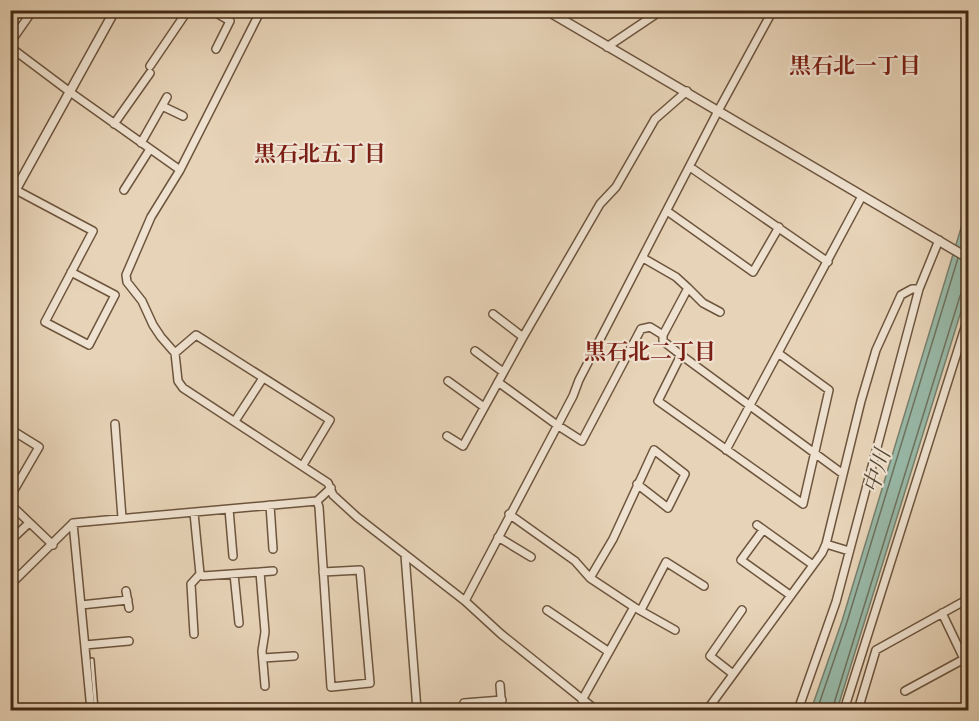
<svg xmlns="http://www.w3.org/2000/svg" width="979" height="721" viewBox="0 0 979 721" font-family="'Libre Bodoni','Noto Serif JP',serif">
  <rect width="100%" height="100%" fill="#e7d3b7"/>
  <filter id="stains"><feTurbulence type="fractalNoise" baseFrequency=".00333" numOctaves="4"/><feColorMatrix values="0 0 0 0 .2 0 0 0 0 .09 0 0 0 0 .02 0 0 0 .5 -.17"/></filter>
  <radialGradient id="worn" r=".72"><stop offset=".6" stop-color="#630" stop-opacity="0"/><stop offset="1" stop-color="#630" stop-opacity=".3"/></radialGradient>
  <path fill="#98b9a8" stroke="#76806d" stroke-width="1.5" d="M968 205V289L837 710H811L842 621Z"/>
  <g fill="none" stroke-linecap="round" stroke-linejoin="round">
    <path stroke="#6e725e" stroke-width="1.5" d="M817 710 847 622 958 258
      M832 710 960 296 963 291 968 290"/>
    <g stroke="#6d553e" stroke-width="6">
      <path id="service" d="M92 660 96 710"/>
    </g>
    <g stroke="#6d553e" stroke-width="10">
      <path id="minor" d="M211 10 230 21 216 49
        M261 10 180 170 151 217 126 275 127 282 142 301 153 325 161 337 175 353 178 381 183 388 328 483 333 495 357 517 465 601 501 634 596 710
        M10 43 33 10
        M10 47 70 92 180 170
        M607 47 662 10
        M150 66 188 10
        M162 106 183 116
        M114 124 150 73
        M141 143 167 97
        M690 167 828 262
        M16 190 93 231 45 322 89 345 115 295 71 272
        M124 190 150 149
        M667 211 753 272 779 227
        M643 258 676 277 688 288
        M493 314 523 337
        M663 335V341L681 355 843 474
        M475 351 503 372
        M175 353 196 335 330 420 303 465
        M681 355 658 401 803 504 829 390 778 353
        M448 381 484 407
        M498 382 557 425 582 441 641 329 650 327 663 335 688 288 703 303 720 312
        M235 421 263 378
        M115 424 122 518
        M10 429 39 447 10 497
        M447 436 463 446 523 337 600 204 616 187 655 119 687 91
        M726 450 862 196
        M317 501 319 507 331 687 370 683 360 570 323 572
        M10 504 53 545
        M270 505 273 549
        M229 509 233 556
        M194 513 200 574 203 576 260 572 265 632 262 651 265 686
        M509 514 575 561 590 578 634 607 675 630
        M73 523 91 710
        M757 525 813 565
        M763 530 741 560 790 595
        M498 537 531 557
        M10 541 29 523
        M826 544 849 551
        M405 555 417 710
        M260 572 273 571
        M234 574 239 623
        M590 578 613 539 654 450 685 474 668 508 637 484
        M10 585 73 523 317 501 331 488
        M126 591 129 608
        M465 601 573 396 579 380 718 111 773 10
        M81 605 128 600
        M547 610 609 652
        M641 610 666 562 704 586
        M194 634 191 584 200 574
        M85 645 129 641
        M263 658 294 656
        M733 674 710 656 742 610
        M500 685 502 710
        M905 691 964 659 942 613
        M582 700 634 607
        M464 703 502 700
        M707 710 822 553 826 544 861 401 876 350 901 295 912 289H919L939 240
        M798 710 836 602 919 289
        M844 710 968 318
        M858 710 876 650 968 599"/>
    </g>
    <g stroke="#6d553e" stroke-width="11">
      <path id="tertiary" d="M546 10 968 258
        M10 200 115 10"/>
    </g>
    <use href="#service" stroke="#efe2d0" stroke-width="3"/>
    <use href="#minor" stroke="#efe2d0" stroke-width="7"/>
    <use href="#tertiary" stroke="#efe2d0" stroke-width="8"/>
  </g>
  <g text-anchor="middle" stroke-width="4.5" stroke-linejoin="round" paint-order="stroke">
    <g font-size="22" font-weight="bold" fill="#7a1f14" stroke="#efe2d0">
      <text x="855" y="73">黒石北一丁目</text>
      <text x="320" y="161">黒石北五丁目</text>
      <text x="650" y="359">黒石北二丁目</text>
    </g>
    <g font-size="22" font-style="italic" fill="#554732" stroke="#efe2d0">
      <text transform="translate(876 471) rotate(-73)" y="8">中川</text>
    </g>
  </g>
  <rect width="979" height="721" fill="none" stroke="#e7d3b7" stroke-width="36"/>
  <rect x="12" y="12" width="955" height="697" fill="none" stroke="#442b15" stroke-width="3"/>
  <rect x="18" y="18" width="943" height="685" fill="none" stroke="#442b15" stroke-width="1.5"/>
  <rect width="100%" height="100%" filter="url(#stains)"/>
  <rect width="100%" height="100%" fill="url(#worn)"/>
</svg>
